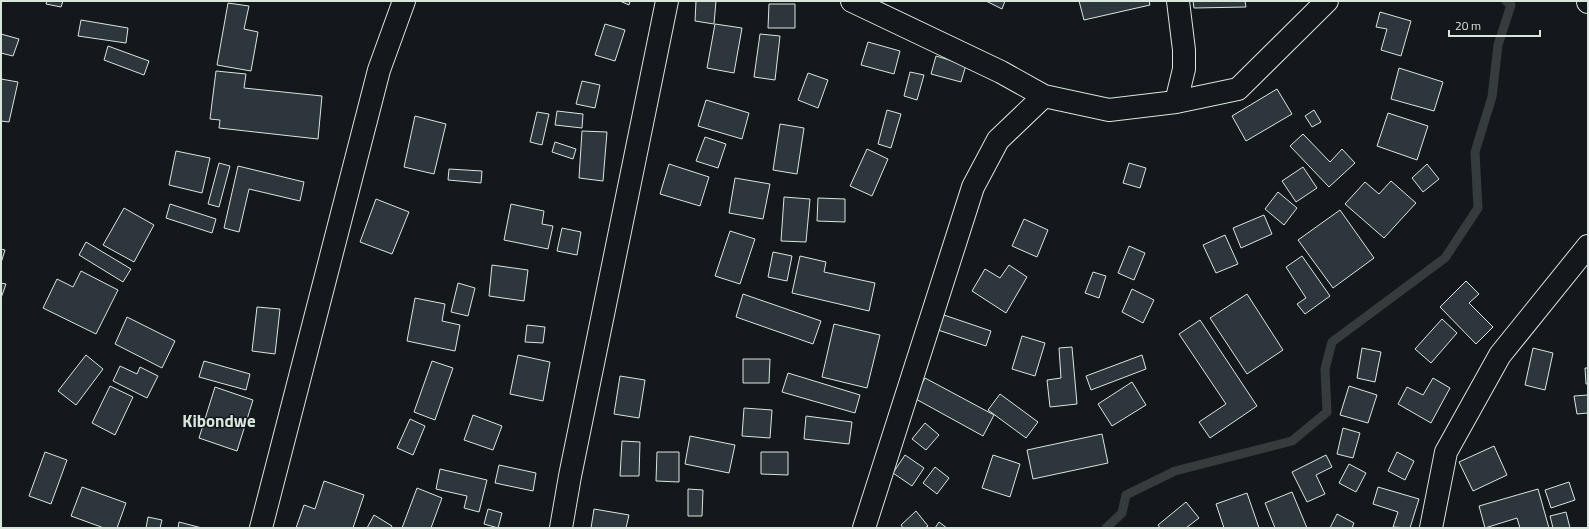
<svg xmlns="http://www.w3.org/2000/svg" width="1589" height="529" viewBox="0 0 1589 529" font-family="'Titillium Web',sans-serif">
  <rect width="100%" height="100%" fill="#14181c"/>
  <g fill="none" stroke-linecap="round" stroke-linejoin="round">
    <path stroke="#363b3e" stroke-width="9" d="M1106 528 1122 513 1126 495 1175 471 1292 441 1327 412 1325 369 1332 342 1445 258 1478 208 1475 152 1492 97 1498 45 1511 5 1506 1"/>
  </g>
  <path fill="#2c363c" stroke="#d8e6dc" d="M47 1H63L61 7 46 4Z
    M620 1H630L629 5Z
    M696 1H716L714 24 695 21Z
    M986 1H1005L1002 9Z
    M1079 1H1149L1150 5 1084 20Z
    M1193 1H1245L1246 7 1194 8Z
    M228 3 249 6 244 29 258 32 251 71 217 65Z
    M769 4H795V28H768Z
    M1380 12 1411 21 1401 56 1381 50 1387 29 1376 27Z
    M81 20 128 28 126 43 78 36Z
    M605 24 625 30 615 61 595 55Z
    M715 24 742 28 734 73 707 68Z
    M1 34 19 39 13 56 1 53Z
    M760 34 780 36 775 80 754 77Z
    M868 42 900 51 894 74 861 65Z
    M108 46 149 61 144 75 104 60Z
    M936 56 966 65 961 82 931 74Z
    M1399 68 1443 82 1434 111 1391 99Z
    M216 71 246 74 244 88 322 96 318 139 219 128 220 120 210 119Z
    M910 72 924 75 917 100 904 96Z
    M808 73 828 80 818 108 798 100Z
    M1 79 18 82 9 122 1 121Z
    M582 81 600 85 595 108 576 104Z
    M1277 89 1292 114 1246 141 1232 116Z
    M706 100 749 113 742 139 698 126Z
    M887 110 901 114 891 148 878 144Z
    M1314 110 1321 122 1312 127 1305 116Z
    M557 111 583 114 582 128 555 125Z
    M537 112 549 114 542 145 530 142Z
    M1388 113 1428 126 1417 160 1377 146Z
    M415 116 446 124 434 174 404 167Z
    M780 124 804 128 797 174 773 170Z
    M582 131 607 132 603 181 579 178Z
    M1303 134 1330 162 1342 149 1355 163 1329 187 1290 146Z
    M705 137 726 144 718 168 696 161Z
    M555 142 576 149 573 159 552 152Z
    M867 149 888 159 872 196 850 186Z
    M176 151 210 158 202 193 169 185Z
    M219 163 230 166 219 207 208 204Z
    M1129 163 1146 168 1140 188 1123 183Z
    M669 164 709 177 700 206 660 194Z
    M1427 164 1439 179 1423 192 1412 178Z
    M238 166 304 182 300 201 249 189 239 232 224 228Z
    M1303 167 1317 188 1296 202 1282 181Z
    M449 169 482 171 481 183 448 180Z
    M735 178 770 184 763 219 729 213Z
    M1391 181 1416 203 1384 238 1345 204 1365 182 1379 194Z
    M1278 192 1297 208 1284 225 1265 209Z
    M784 197 810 199 806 242 781 241Z
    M818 198 845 199V222L817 221Z
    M376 199 409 212 392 254 360 242Z
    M170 204 216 219 212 233 166 218Z
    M511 204 544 211 542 224 553 226 548 249 504 240Z
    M124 208 154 225 134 262 103 245Z
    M1340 210 1374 258 1333 288 1298 240Z
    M1264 215 1272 234 1241 248 1233 228Z
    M1024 219 1048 230 1037 257 1012 246Z
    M562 228 581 232 577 255 557 251Z
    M730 231 755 239 740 284 715 276Z
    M1225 235 1238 264 1216 273 1203 245Z
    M86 242 131 269 123 282 79 255Z
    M1129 246 1145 253 1134 280 1118 273Z
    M1 249 5 250 1 263Z
    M773 252 792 256 787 281 768 277Z
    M800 256 826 262 824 272 875 283 869 311 792 293Z
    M1302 256 1330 296 1305 314 1297 304 1306 298 1286 267Z
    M492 265 528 270 524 301 489 296Z
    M1009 265 1027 277 1006 313 972 291 985 269 1000 278Z
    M81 271 118 290 96 334 43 308 57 279 73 287Z
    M1093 272 1106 276 1099 298 1085 293Z
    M1466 281 1479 294 1469 303 1493 327 1476 344 1440 307Z
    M1 283 6 284 1 298Z
    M458 283 475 288 468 316 451 312Z
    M1132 289 1154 300 1143 323 1122 312Z
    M743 294 821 321 813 344 736 317Z
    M1247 294 1283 350 1247 374 1210 318Z
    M415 298 445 304 442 321 460 325 455 351 407 341Z
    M257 307 280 309 275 354 252 351Z
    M941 314 991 331 986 346 935 329Z
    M127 317 175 341 162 368 115 344Z
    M1442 319 1457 333 1431 363 1415 349Z
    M1200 320 1257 406 1210 438 1199 422 1226 404 1179 334Z
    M834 324 880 335 867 388 822 377Z
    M527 325 545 327 543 343 525 342Z
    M1022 336 1045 343 1035 376 1012 369Z
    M1072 347 1077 404 1050 407 1047 380 1061 378 1059 348Z
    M1362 348 1381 352 1375 382 1357 378Z
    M1533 348 1553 353 1545 390 1525 385Z
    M86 355 103 369 76 405 58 391Z
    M518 355 550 362 543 401 510 394Z
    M1142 355 1146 369 1091 390 1086 376Z
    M743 359H770L769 383H743Z
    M204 361 250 374 246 390 199 377Z
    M432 361 453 368 435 420 414 412Z
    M120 366 137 374 140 367 158 376 147 398 113 381Z
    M1585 368H1588V384H1586Z
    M788 373 860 395 855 413 782 392Z
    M620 376 645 380 639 418 614 414Z
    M925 378 994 415 983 436 914 398Z
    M1433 378 1450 388 1431 423 1398 404 1407 387 1423 395Z
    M1132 382 1146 405 1112 426 1098 404Z
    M110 386 133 397 115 435 92 423Z
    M1349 386 1377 395 1368 423 1340 415Z
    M215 387 253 400 237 451 199 438Z
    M1000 394 1038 422 1026 438 988 410Z
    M1588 395V413L1577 414 1574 396Z
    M744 408 772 410 770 438 742 436Z
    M473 415 502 426 493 450 464 440Z
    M806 416 852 422 849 444 804 439Z
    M410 419 425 426 413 455 397 448Z
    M925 423 939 435 926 450 912 439Z
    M1343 428 1360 433 1353 458 1337 454Z
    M1102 434 1108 463 1033 479 1027 450Z
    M690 436 735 445 729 473 685 464Z
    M622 441 640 442 639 476H620Z
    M1494 446 1507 475 1473 491 1459 462Z
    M45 452 67 460 51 504 29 496Z
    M657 452H679V482L656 481Z
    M761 452H788V475L761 474Z
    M1397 452 1414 461 1405 480 1388 471Z
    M905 455 924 468 912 486 893 473Z
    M993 455 1020 464 1010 497 982 488Z
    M1326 455 1332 467 1316 475 1325 494 1307 502 1292 472Z
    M1349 464 1366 473 1356 492 1339 483Z
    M499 465 536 473 533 491 495 483Z
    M935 467 949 478 937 494 923 483Z
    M440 469 487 480 479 512 464 508 467 496 436 489Z
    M324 481 364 495 353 528H296L304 505 315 509Z
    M1569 482 1575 500 1551 508 1545 490Z
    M82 487 126 503 117 528H104L71 516Z
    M1378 487 1419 499 1410 528 1393 527 1398 512 1373 504Z
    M417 488 442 498 431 528H402Z
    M688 489 703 490 702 516H688Z
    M1538 489 1549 528H1520L1517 518 1485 528 1479 506Z
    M1292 492 1307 528H1275L1265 503Z
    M1247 493 1259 528H1224L1216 504Z
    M1186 502 1199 518 1186 528H1160L1158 525Z
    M488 509 502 513 498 528 484 524Z
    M594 509 629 515 626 528H591Z
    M916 511 928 526 925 528H903L901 525Z
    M1566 512 1570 528H1553L1550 516Z
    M1337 514 1354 523 1352 528H1330Z
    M374 515 392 526 391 528H367Z
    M148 517 162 520 160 528H146Z
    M179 522 202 528H178Z
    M939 522 947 528H935Z"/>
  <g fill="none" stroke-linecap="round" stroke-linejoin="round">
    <g stroke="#d8e6dc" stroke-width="24">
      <path id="minor" d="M852 1 1001 72 1044 96 1109 110 1176 102 1238 89 1327 1
        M1588 1V2
        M1176 102 1184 69V50L1178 1
        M261 528 379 70 404 1
        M561 528 570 476 667 1
        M864 528 973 187 998 140 1044 96
        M1431 528 1446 452 1500 355 1588 246"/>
    </g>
    <use href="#minor" stroke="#14181c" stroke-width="22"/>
  </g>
  <g text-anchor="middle" stroke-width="3" stroke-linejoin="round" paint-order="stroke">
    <g font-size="17" font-weight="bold" fill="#d8e6dc" stroke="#14181c">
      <text x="219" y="427">Kibondwe</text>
    </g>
  </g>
  <rect width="1589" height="529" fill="none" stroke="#d8e6dc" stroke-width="4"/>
  <path d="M1449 30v6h91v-6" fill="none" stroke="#d8e6dc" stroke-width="2"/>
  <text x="1455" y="30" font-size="12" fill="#d8e6dc" stroke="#14181c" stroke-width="3" paint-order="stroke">20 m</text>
</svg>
